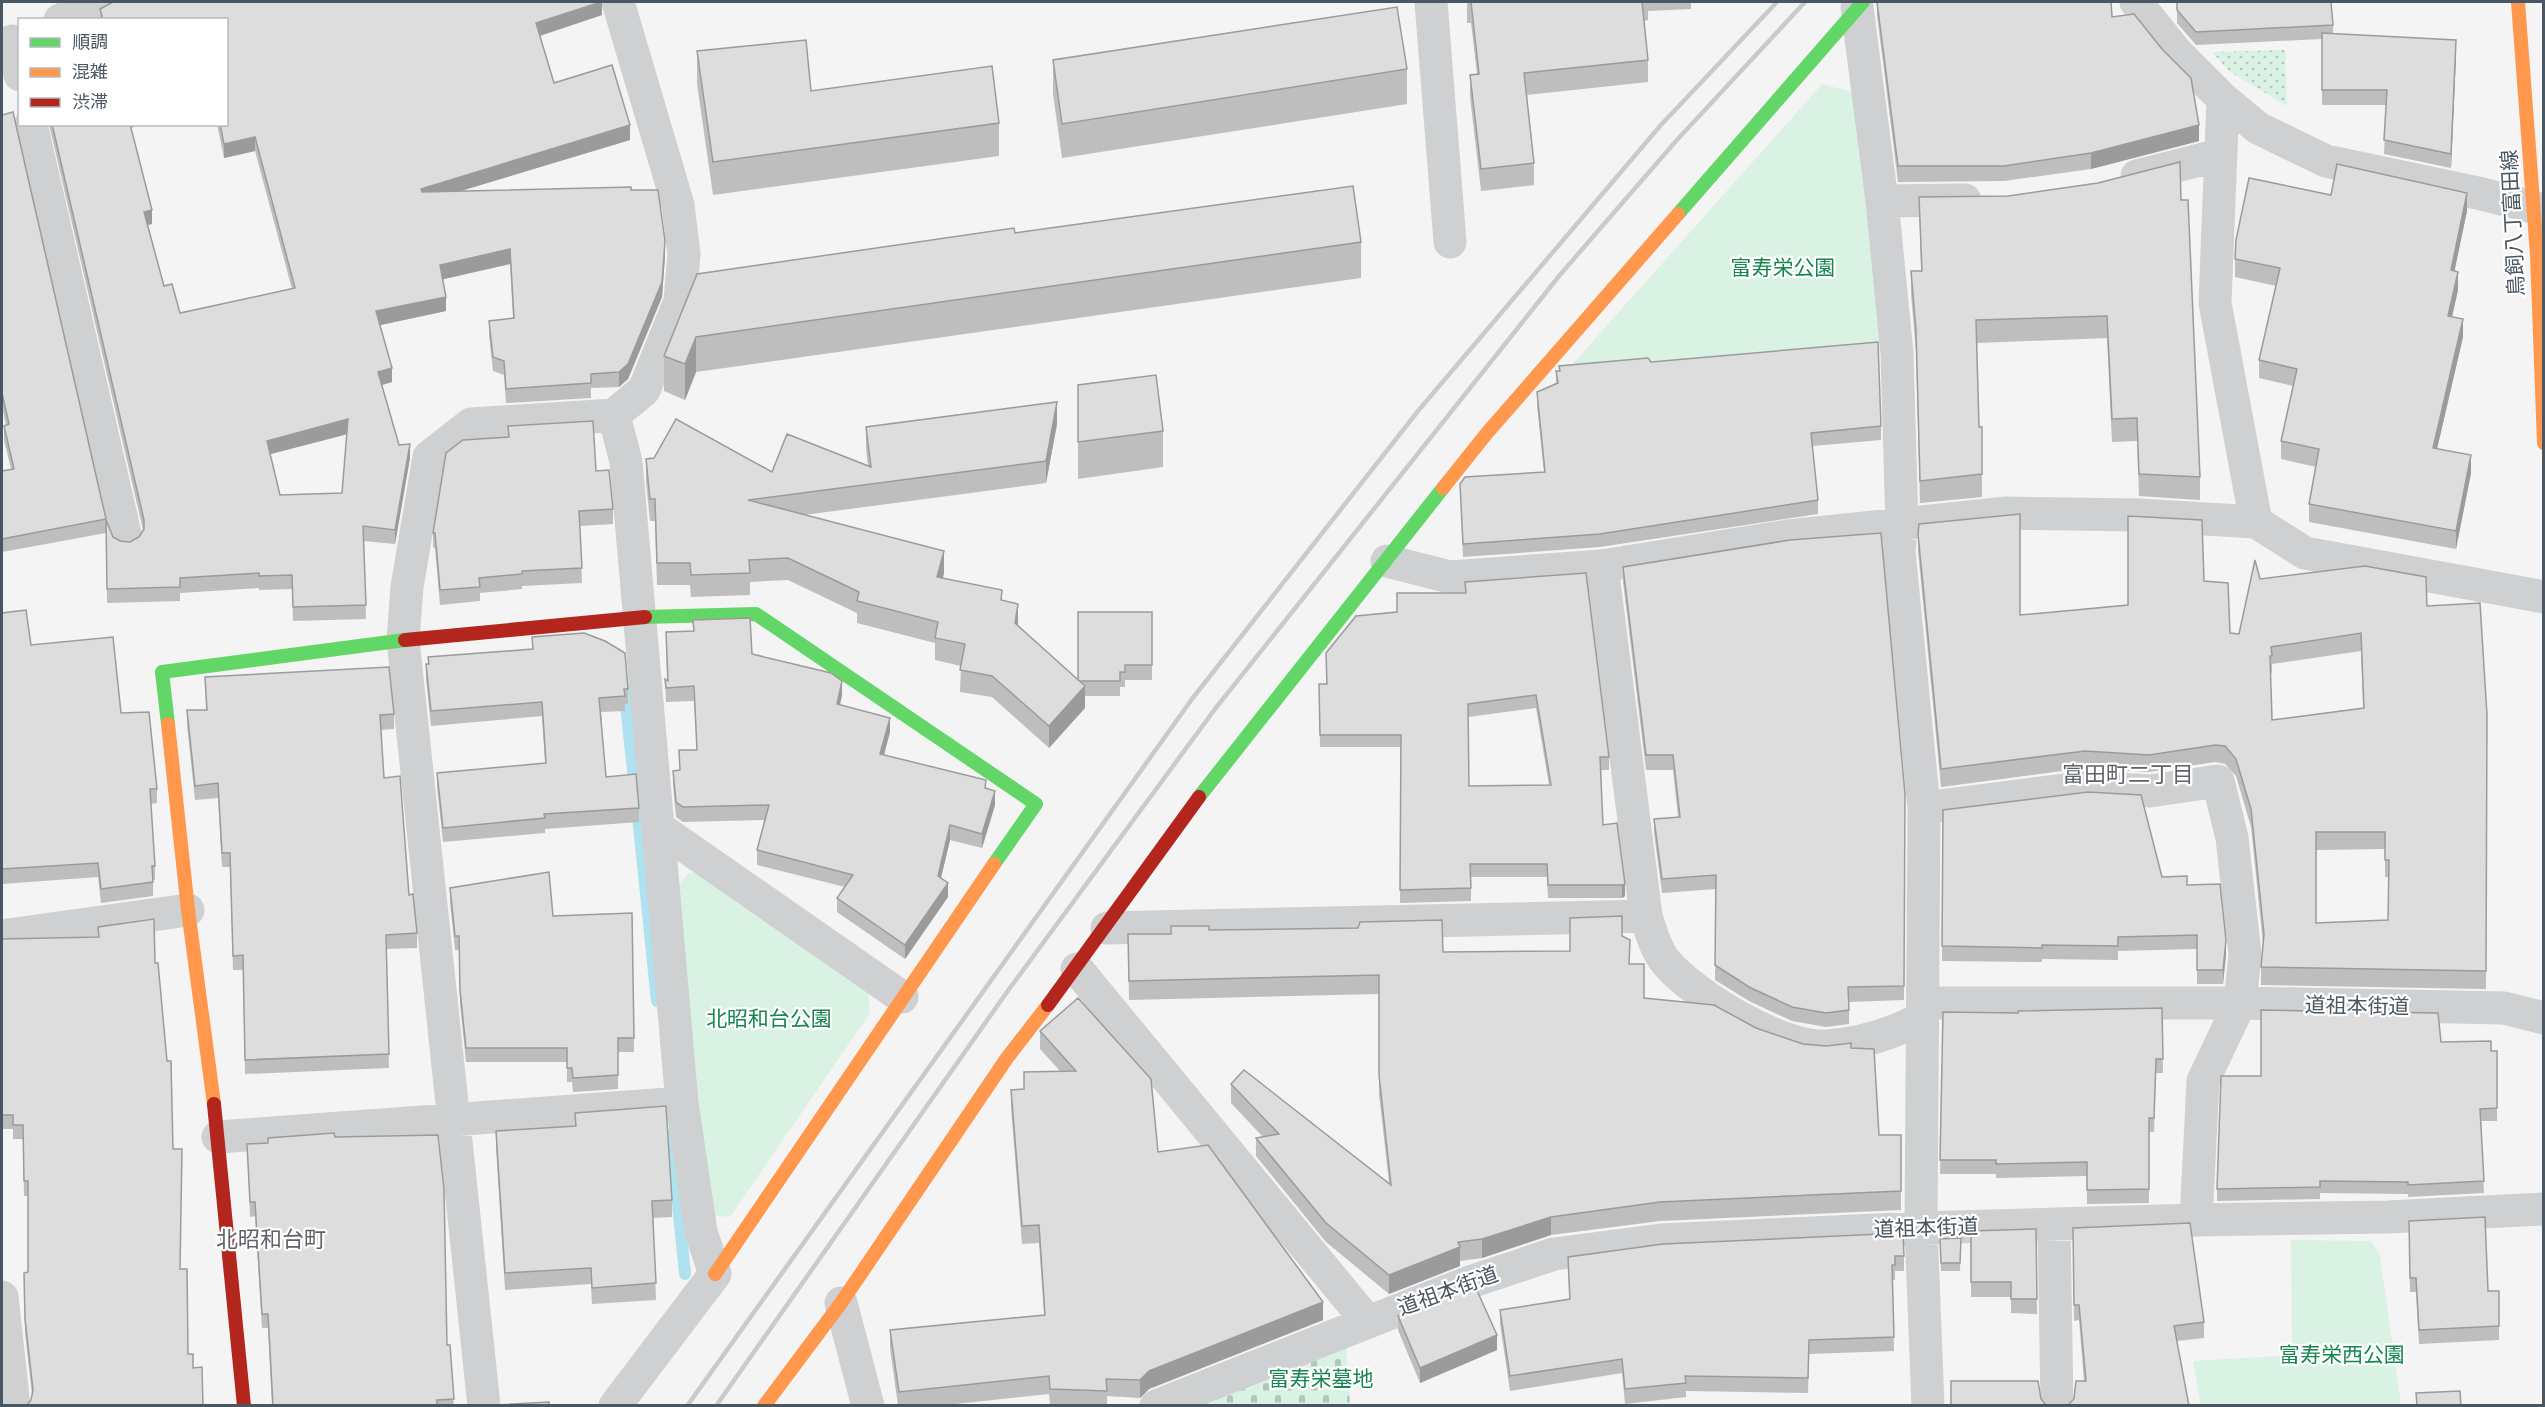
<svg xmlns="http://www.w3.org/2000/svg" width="2545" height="1407" viewBox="0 0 2545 1407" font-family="'PT Sans Narrow','Noto Sans JP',sans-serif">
  <defs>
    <pattern id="cemetery-stones" width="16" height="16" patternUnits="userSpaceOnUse" patternTransform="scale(1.5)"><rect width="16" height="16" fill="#d9f2e3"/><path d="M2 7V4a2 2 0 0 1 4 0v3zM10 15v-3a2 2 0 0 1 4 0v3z" fill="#b2c7bb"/></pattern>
    <pattern id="garden-dots" width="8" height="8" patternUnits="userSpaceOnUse" patternTransform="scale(1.5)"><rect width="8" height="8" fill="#d9f2e3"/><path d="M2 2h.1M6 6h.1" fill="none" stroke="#b2c7bb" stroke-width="1.8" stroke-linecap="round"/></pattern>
  </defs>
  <rect width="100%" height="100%" fill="#f4f4f4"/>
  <path fill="url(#cemetery-stones)" d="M1346 1341 1350 1405H1168Z"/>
  <path fill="#d9f2e3" d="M1822 84 1855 93 1884 353 1561 377Z
    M698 871 868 991 870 1013 730 1217 708 1215 678 885 689 873Z
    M2291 1240 2371 1241 2380 1255 2401 1405H2201L2193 1361 2292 1355Z"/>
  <path fill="url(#garden-dots)" d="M2285 50 2287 106 2229 71 2212 52Z"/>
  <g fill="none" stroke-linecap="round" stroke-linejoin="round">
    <path stroke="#aee2f0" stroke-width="12" d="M624 687 635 789
      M637 807 657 1001
      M671 1135 685 1274"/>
    <path stroke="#ced0d2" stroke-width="33" d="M1431 2 1450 242
      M2136 2 2177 53 2223 99 2258 128 2326 161 2482 194 2544 210
      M1857 7 1882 201 1897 353 1902 526 1899 551 1924 808 1921 1228 1928 1406
      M60 20 101 2
      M12 41 20 75
      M2223 99 2215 303 2256 522
      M31 124 126 538
      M2137 176 2219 155
      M1882 201 1965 200
      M1387 561 1450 577 1602 566 1788 536 2007 513 2139 515 2256 522 2305 553 2544 597
      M1602 566 1646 916C1651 931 1655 949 1666 962 1693 995 1782 1049 1826 1046 1860 1044 1892 1034 1922 1018
      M659 828 902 997
      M1107 928 1646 916
      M2 936 188 910
      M1077 969 1367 1321
      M1923 1003H2240L2504 1008 2544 1018
      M218 1137 682 1103
      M2196 1220 2388 1217 2544 1209
      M2054 1225 2057 1406
      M2 1297 14 1406
      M841 1303 868 1406
      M484 1406 403 640 407 587 429 457 471 424 614 415
      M615 1406 715 1274 701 1232 682 1103 626 462 614 415 644 390 680 301 684 254 678 205 618 2
      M1156 1406 1467 1283 1554 1254 1661 1240 1921 1228 2196 1220 2203 1081 2240 1003 2245 954 2232 838 2218 781 2150 791 2087 787 1924 808"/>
    <path stroke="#63d668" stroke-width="14" d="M1678 214 1863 2
      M645 617 756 614 1036 804 994 864
      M168 724 162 672 405 640
      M1199 797 1443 488"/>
    <path stroke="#ff974d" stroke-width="14" d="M2518 2 2537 255 2544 443
      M1443 488 1487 433 1678 214
      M168 724 188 910 214 1104
      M715 1274 994 864
      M764 1406 841 1303 1007 1058 1048 1005"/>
    <path stroke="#b3261e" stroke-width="14" d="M405 640 645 617
      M1048 1005 1199 797
      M214 1104 244 1406"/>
    <path stroke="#c9cacc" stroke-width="4.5" d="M687 1406 1192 699 1418 411 1660 126 1777 2
      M716 1406 1007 992 1215 709 1559 276 1676 141 1805 2"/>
  </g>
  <path fill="#bebebf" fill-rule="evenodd" d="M1467 2H1691V9L1648 11V20L1644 21 1648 60V82L1527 95 1534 163V185L1481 191 1470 97V75L1477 74 1471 23H1467Z
    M1877 2 2112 17 2199 141 2091 169 2004 181 1898 182 1877 15Z
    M2177 2 2333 25V34L2456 55 2451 168 2384 154 2386 105H2322V39L2196 45 2177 23Z
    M100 9 602 15 540 36 554 83 630 140 459 191 631 190 665 256 662 297 628 379 619 387 591 388V398L506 403 504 375 493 371 489 335V321L513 319 510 264 443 279 446 311 380 325 392 382 382 385 399 445 410 458 395 544 364 541 366 619 293 621 292 589 259 590V588L180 593V601L107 603 106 520 113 537 120 541 130 542 139 537 143 530 49 124H140L131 128 152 224 147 225 164 286 180 313 292 289 255 151 224 158 217 124H226V20H100ZM347 434 342 493 280 495 270 454Z
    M697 51 811 91 999 123V156L713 195 697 84Z
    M1053 60 1407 69V104L1062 158 1053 94Z
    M2 115 106 519V533L2 552V471L11 469 4 440V426H6L2 406Z
    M2331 195 2467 211 2454 271 2458 290 2452 317 2463 337 2437 449 2471 473 2456 549 2309 522V504L2316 467 2281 459V441L2293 386 2259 378V360L2276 286 2235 277V259Z
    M1919 197 2181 200 2200 477V500L2139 496 2137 441 2112 442 2107 338 1977 343 1979 427H1982V497L1920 503 1916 352 1911 294V271H1921Z
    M1015 233 1361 242V278L696 372 685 400 664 391V356L697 274Z
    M1651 362 1881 426V440L1812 446 1818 500V514L1600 547 1463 557 1460 484 1544 472 1537 406V392L1556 383V371H1559V366Z
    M1078 385 1163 431V467L1078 479Z
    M1057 424 1046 483 804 515 944 573 943 578 1002 601 1018 626 1078 680 1152 612V680H1125V687H1120V696H1085V708L1049 748 992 697 960 692 961 666 935 660V643L857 623V613L788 580 750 582V595L691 597 690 585H657L655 521H650L646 481V459L772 472 868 466 866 449V427Z
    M508 426 596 471 613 509V524L580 526 582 583 522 586V589L480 593V601L440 605 435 548 433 547V533L508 437Z
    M1918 534 2020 615 2128 605 2204 581 2230 633 2239 634 2260 579 2427 606 2487 715 2486 989 2261 985V967L2263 944 2251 827 2236 776 2225 764 2215 762 2149 772 2085 768 1941 787 1918 551ZM2361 651 2363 708 2272 720 2270 673H2272V664ZM2385 849V877H2389L2388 920 2316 923V850Z
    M1623 567 1905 794 1904 1000 1849 1002V1024L1826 1027 1792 1021 1749 1001 1715 980 1716 889 1662 893 1654 833V819L1678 817 1673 770H1646L1623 582Z
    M1465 582 1609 757V770H1601L1603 825 1617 823 1625 896 1622 898H1548L1547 877H1471V901L1400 903 1401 747H1320L1319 684H1326V653L1397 612 1465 593ZM1536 708 1549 785 1469 786 1468 717Z
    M2 613 31 645 121 713 157 789V803L151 804 155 866V880H153V896L101 903 98 877 2 884Z
    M693 620 752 654 842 695 840 705 890 732 884 755 986 788 995 805 982 848 950 840 941 878 948 897 905 959 837 912V898L845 887 757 865V850L765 820 683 822 676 817 673 785V771L679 770 697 750 694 701 666 702 665 679 667 680 666 632 693 631Z
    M532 637 628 689V704H625V711L601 712 606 777 639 808V822L545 829V833L443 842 437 787V773L545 763 542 716 431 726 426 679V664H428V657L532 649Z
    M205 677 394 714V729L381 730 384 778 417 933V948L386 949 389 1068 245 1074 243 970H233L230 867H222L218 798 195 800 187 725V710H206Z
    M1943 810 2187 885 2226 954 2223 984H2197V949L2118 951V960L2042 959V962L1942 961Z
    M450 888 553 916 632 913 634 1052H618V1089L573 1092 572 1082H567V1062H466L460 1004 459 950H455L450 902Z
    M154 919 31 1400 32 1395 25 1333 24 1273 28 1272V1196H24L23 1139H13V1129H2V939L98 937Z
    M1209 930 1443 952 1570 951 1622 936 1630 964 1644 998 1756 1028 1803 1044 1851 1048 1879 1135H1901V1210L1660 1221 1551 1235 1482 1258 1460 1261V1266L1389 1294 1326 1242 1256 1156V1138L1263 1137 1231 1103V1084L1389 1183 1379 1094V994L1129 1000 1128 953 1171 934Z
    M2162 1008 2163 1073H2156L2154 1132H2149V1203L2087 1204V1176L1996 1178V1174H1940L1943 1012 2018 1013Z
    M1040 1031 1158 1152 1323 1320 1149 1389 1140 1398 1107 1396V1406H1050L1049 1394 937 1406H898L890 1348V1330L1044 1315 1039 1243 1022 1244 1011 1108V1090L1024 1089 1061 1072 1040 1049Z
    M2441 1042 2491 1051H2497V1121H2481L2484 1193 2408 1197V1194L2320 1193V1199L2217 1201V1189L2261 1076Z
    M575 1113 672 1200V1217L653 1218 656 1300 592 1304 591 1284 505 1290 496 1148V1131L575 1126Z
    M335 1137 447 1345 454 1406H272L268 1328H262L255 1216 250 1217 247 1144 268 1143Z
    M2409 1221 2488 1291H2499V1340L2419 1344 2416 1292H2410Z
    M2073 1228 2204 1322V1338L2177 1341 2074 1399 2084 1381 2079 1320 2074 1321Z
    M2036 1229 2037 1314 2011 1313V1297H1971V1231Z
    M1961 1238 1960 1271H1941L1940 1239Z
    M1904 1256V1271H1895V1280H1893L1894 1351 1809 1354 1808 1393 1686 1391V1397L1625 1404 1622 1373 1510 1391 1500 1324V1310L1569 1299 1568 1257Z
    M1398 1316 1497 1350 1420 1383 1398 1330Z"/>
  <path fill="#9b9b9b" d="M602 2V15L536 37V23Z
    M2456 40V55L2451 168V154Z
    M128 124H140L128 129Z
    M630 125V140L421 203V189Z
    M2199 125V141L2091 169V153Z
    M255 137V151L224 158V144Z
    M2467 193V211L2451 288V270Z
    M152 210V224L144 226V212Z
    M665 241V256L662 297 628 379 619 387V372Z
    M510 249V264L440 280V265Z
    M2458 272V290L2448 334V316Z
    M446 297V311L376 326V311Z
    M2463 319V337L2433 466V448Z
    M696 337V372L685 400V364Z
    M392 368V382L378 386V372Z
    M1057 402V424L1046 483V461Z
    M348 419V434L267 455V441Z
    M410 444V458L395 544V530Z
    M2471 455V473L2456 549V531Z
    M944 551V573L937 599V577Z
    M1018 604V626L1015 645V623Z
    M842 681V695L837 718V704Z
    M1085 686V708L1049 748V726Z
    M890 718V732L880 769V754Z
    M995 791V805L982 848V834Z
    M950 825V840L938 890V876Z
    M948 883V897L905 959V945Z
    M1625 884V896L1622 898V885Z
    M2226 940V954L2223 984V970Z
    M1551 1217V1235L1482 1258V1239Z
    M1460 1247V1266L1389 1294V1275Z
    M1323 1302V1320L1149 1389 1140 1398V1380L1149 1371Z
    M1497 1335V1350L1420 1383V1368Z"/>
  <path fill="#ddddde" stroke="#9b9b9b" stroke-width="1.5" fill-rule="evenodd" d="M113 2H601L536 23 554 83 612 65 630 125 421 189 422 192 631 187V190H658L665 241 662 282 628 364 619 372 591 374V383L506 389 504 361 493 357 489 321 514 318 510 249 440 265 446 297 376 311 392 368 378 372 399 445 410 444 395 530 363 526 366 605 293 607 292 575 259 576V573L180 578V587L107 589 106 520 113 537 120 541 130 542 139 537 144 529V520L52 124H130L152 210 144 212 164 286 172 284 180 313 295 288 255 137 224 144 220 124H226V20H103L100 9ZM348 419 342 493 280 495 267 441Z
    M1471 2H1642L1648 60 1524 73 1534 163 1481 169 1470 75 1479 74Z
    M1877 2H2111L2112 17 2134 14 2162 49 2191 78 2199 125 2091 153 2004 166H1898Z
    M2177 2H2331L2333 25 2196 32 2177 10Z
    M1397 7 1407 69 1062 124 1053 60Z
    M2322 33 2456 40 2451 154 2384 140 2387 90H2322Z
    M806 40 811 91 992 66 999 123 713 162 697 51Z
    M13 112 106 519 2 539V471L14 469 4 426 9 424 2 393V115Z
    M2180 162 2181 200H2188L2200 477 2139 474 2137 418 2112 419 2107 316 1976 320 1979 427H1982V474L1920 481 1916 330 1911 271H1922L1919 197 2008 196 2098 183Z
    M2337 164 2467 193 2451 270 2458 272 2448 316 2463 319 2433 448 2471 455 2456 531 2309 504 2319 449 2281 441 2297 369 2259 360 2280 268 2235 259 2236 240 2249 178 2331 195Z
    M1353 186 1361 242 696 337 685 364 664 356 697 274 1014 228 1015 233Z
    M1878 342 1881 426 1811 433 1818 500 1600 534 1463 544 1460 484 1465 477 1545 472 1537 392 1558 383 1556 371H1560L1559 366 1648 358 1651 362Z
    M1156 375 1163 431 1078 442V385Z
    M1057 402 1046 461 748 500 944 551 937 577 1002 590 1001 600 1018 604 1015 623 1085 686 1049 726 992 676 960 670 965 644 935 638 938 622 857 601 859 592 788 558 749 560 750 573 691 575 690 563H657L655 499H650L646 459 654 458 676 419 772 472 787 434 871 467 866 427Z
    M593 421 596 471 609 470 613 509 579 511 582 568 522 571V574L479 578 480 587 440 590 435 533H433L446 453 463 440 509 437 508 426Z
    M2020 514V615L2128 605V516L2202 520 2204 581 2228 583 2230 633 2239 634 2255 560 2260 579 2365 566 2426 577 2427 606 2480 603 2487 715 2486 971 2261 967 2264 934 2251 809 2236 759 2225 746 2215 745 2149 755 2085 751 1941 769 1918 534 1919 524ZM2361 633 2364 708 2272 720 2270 656H2272L2271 647ZM2316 832H2385V860H2389L2388 920 2316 923Z
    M1881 533 1905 794 1904 986 1848 987 1849 1010 1826 1013 1792 1007 1749 987 1715 965 1716 875 1662 879 1654 819 1680 817 1673 755H1646L1623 567 1790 540Z
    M1586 573 1609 757H1600L1603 825 1617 823 1625 884 1622 885H1548L1547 864H1470L1471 888 1400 890 1401 735H1320L1319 684H1327L1326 653 1356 616 1397 612V593H1466L1465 582ZM1536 695 1551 785 1469 786 1468 704Z
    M26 610 31 645 113 637 121 713 149 712 157 789H150L155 866H152L153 882 101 889 98 863 2 869V613Z
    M1078 612H1152V665H1125V672H1120V681H1080L1078 680Z
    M750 618 752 654 831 673 842 681 837 704 890 718 880 754 986 780 985 788 995 791 982 834 950 825 938 876 948 883 905 945 837 898 853 875 757 850 769 805 683 807 676 802 673 771 680 770 679 750H697L694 686 666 688 665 679 668 681 666 632 694 631 693 620Z
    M584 633 605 641 625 653 628 689H624L625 696 599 698 606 777 636 774 639 808 544 814 545 818 443 828 437 773 546 763 542 702 431 711 426 664H429L428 657 533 649 532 637Z
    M389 667 394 714 380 715 384 778 400 776 409 895 413 894 417 933 386 935 389 1054 245 1060 243 955 233 956 230 853H222L218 783 195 786 187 710H207L205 677Z
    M2088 792 2141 795 2162 877 2187 876V885L2220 884 2226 940 2223 970H2197V935L2118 937V946L2042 945V948L1942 946 1943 810Z
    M549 872 553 916 632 913 634 1038H618V1075L573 1078 572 1068H567V1048H466L460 990 459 936H455L450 888Z
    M1622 916V936L1630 940 1629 964H1644V998L1714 1005 1756 1028 1803 1044 1827 1046 1851 1043V1048L1874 1049 1879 1135H1901V1191L1660 1202 1551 1217 1482 1239 1458 1242 1460 1247 1389 1275 1326 1223 1256 1138 1279 1134 1231 1084 1244 1070 1391 1185 1379 1075V975L1129 981 1128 934H1171V926H1209V930L1358 928 1360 922 1442 920 1443 952 1570 951V918Z
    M154 919 155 963H158L167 1061H171L173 1149H182L180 1269H187L188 1354H193V1368L202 1367 203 1406H26L31 1400 33 1390 25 1319 24 1273 28 1272V1181H24L23 1125H13V1115H2V939L99 937 98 927Z
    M1078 998 1151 1079 1158 1152 1208 1145 1323 1302 1149 1371 1140 1380 1106 1379 1107 1391 1050 1389 1049 1376 899 1392 890 1330 1045 1315 1039 1225 1022 1226 1011 1090 1024 1089V1072L1076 1071 1040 1031Z
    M2162 1008 2163 1059H2156L2154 1118H2149V1189L2087 1190V1162L1996 1164V1160H1940L1943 1012 2018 1013V1011Z
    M2261 1010 2438 1013 2441 1042 2491 1041V1051H2497V1108L2480 1109 2484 1181 2408 1185V1182L2320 1181V1187L2217 1189 2221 1076H2261Z
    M666 1106 672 1200 652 1201 656 1283 592 1288 591 1268 505 1273 496 1131 576 1126 575 1113Z
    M334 1133 335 1137 438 1135 444 1189 447 1345H450L454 1399 437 1400V1406H273L268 1314H262L255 1202H250L247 1144 268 1143V1138Z
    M2485 1217 2488 1291H2499V1326L2419 1330 2416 1278H2410L2409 1221Z
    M2190 1223 2204 1322 2174 1326 2189 1406H2067L2074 1399 2076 1381H2086L2079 1305H2074L2073 1228Z
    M2036 1229 2037 1299H2011V1282H1971V1231Z
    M1903 1233 1904 1256H1895V1265H1892L1894 1337 1809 1340 1808 1378 1685 1376 1686 1383 1625 1389 1622 1359 1510 1376 1500 1310 1570 1299 1568 1257 1663 1244Z
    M1961 1238 1960 1263H1941L1940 1239Z
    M1475 1286 1497 1335 1420 1368 1398 1316Z
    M1951 1381H2038L2041 1399 2047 1406H1951Z
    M2460 1391 2461 1406H2417L2416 1393Z
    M549 1402V1406L497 1405Z"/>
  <g text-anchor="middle" stroke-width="4.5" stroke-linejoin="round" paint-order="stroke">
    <g font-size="21" fill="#4a5661" stroke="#fff">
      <text transform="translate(2513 223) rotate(-93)" y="7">鳥飼八丁富田線</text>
      <text transform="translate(2357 1006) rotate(1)" y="7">道祖本街道</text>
      <text transform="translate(1926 1228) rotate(-2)" y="7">道祖本街道</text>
      <text transform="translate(1448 1291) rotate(-20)" y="7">道祖本街道</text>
    </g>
    <g font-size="21" fill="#17864f" stroke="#fff">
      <text x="1783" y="275">富寿栄公園</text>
      <text x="769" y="1026">北昭和台公園</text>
      <text x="2342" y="1362">富寿栄西公園</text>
      <text x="1321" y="1386">富寿栄墓地</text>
    </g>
    <g font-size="22" fill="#5f6368" stroke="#fff">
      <text x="2128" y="782">富田町二丁目</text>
      <text x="271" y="1247">北昭和台町</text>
    </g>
  </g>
  <rect width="2545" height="1407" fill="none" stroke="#4a5661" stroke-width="6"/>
  <rect x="18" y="18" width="210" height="108" fill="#ffffff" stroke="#b7bbc0" stroke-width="1.5"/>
  <rect x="30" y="38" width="30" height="9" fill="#63d668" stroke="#b7bbc0" stroke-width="1.5"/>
  <text x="72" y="48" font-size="18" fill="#4a5661">順調</text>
  <rect x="30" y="68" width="30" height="9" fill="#ff974d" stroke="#b7bbc0" stroke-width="1.5"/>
  <text x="72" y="78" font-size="18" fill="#4a5661">混雑</text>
  <rect x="30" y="98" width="30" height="9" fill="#b3261e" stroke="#b7bbc0" stroke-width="1.5"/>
  <text x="72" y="108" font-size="18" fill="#4a5661">渋滞</text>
</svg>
